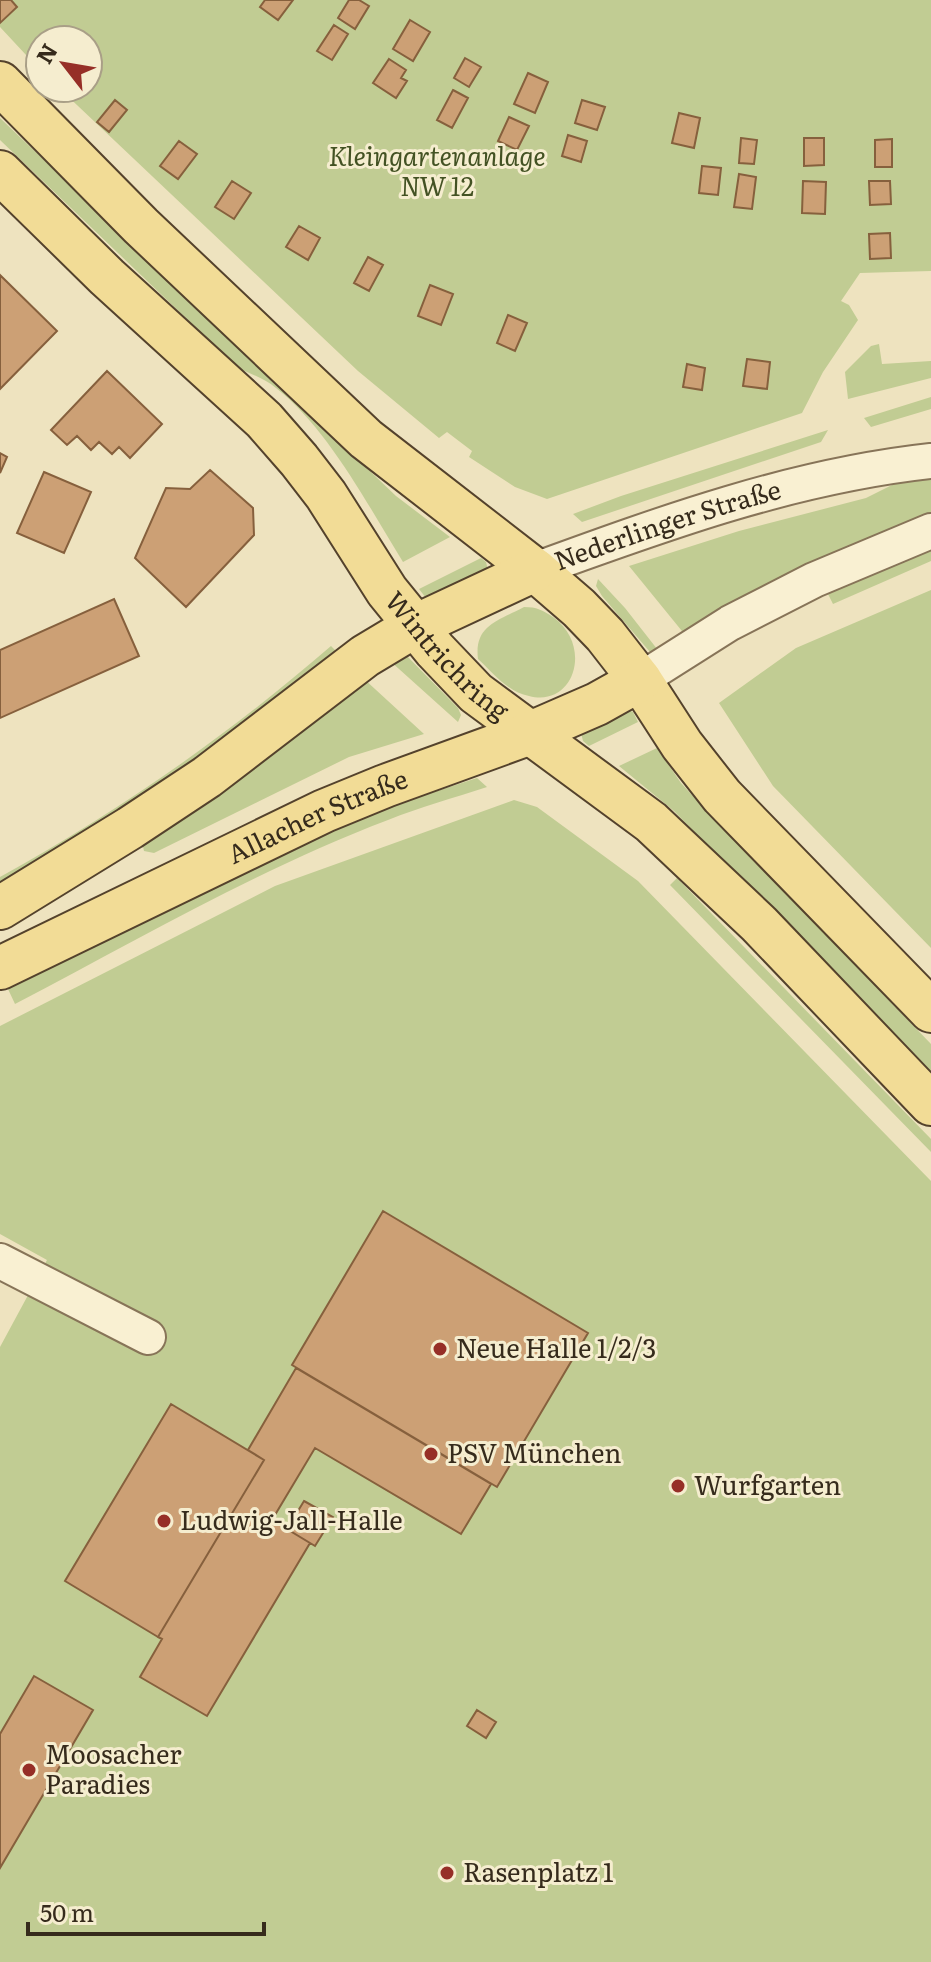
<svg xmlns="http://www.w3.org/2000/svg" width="931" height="1962" viewBox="0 0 931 1962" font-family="Literata,serif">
  <rect width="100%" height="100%" fill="#eee3bf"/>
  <path fill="#c1cc93" d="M0 0H931V271L860 273 841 301 849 305 858 320 823 372 802 413 547 499 515 487 469 457 472 451 447 432 439 438 358 371 59 88H88V40H40V70L0 27Z
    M0 118 396 496 450 537 403 562C369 507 327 427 276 388 265 379 251 374 238 368L0 140Z
    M879 344 882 364 931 361V378L848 399 845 372 871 346Z
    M931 397V409L871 427 864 418Z
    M828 430 821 442 582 522 573 514 621 496Z
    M931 478V518L686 636 629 566 739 531 866 498 898 482Z
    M931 547V561L833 604 827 592Z
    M481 558 486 562 488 570 426 598 419 589Z
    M598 579 625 608 661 654 650 652 602 596 596 586Z
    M931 590V948L773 786 719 703 796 648Z
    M524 607C537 607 542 610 553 617 593 645 575 708 529 696 508 692 493 673 478 659 474 625 498 621 524 607Z
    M331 646 340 655 231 740 0 888V877C121 810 227 736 331 646Z
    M405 654 458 708 461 715 458 722 389 660Z
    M363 678 424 734 349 757 154 853 144 851 142 842Z
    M626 709 633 712 638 722 589 746 583 741 581 733Z
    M657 748 681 783 701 805 931 1044V1075L674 811 619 766Z
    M477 778 487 787C454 798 420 807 388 820 259 869 138 940 15 1004L8 989 311 841 391 806Z
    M514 800 537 807 638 881 931 1181V1962H0V1347L47 1260 0 1234V1026L275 886Z
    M677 878 931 1139V1152L670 885Z"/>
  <path fill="#cca075" stroke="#86603d" stroke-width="2" d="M0 0H11L17 7 0 23Z
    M265 0H293L278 20 260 7Z
    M349 0H359L369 6 355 29 338 18Z
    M410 20 430 32 413 61 393 49Z
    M334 25 348 34 332 60 317 51Z
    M465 58 481 67 469 87 454 78Z
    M389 59 406 70 401 78 407 81 396 98 373 83Z
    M528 73 548 82 535 113 514 104Z
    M453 90 468 98 452 128 437 120Z
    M115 100 127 110 109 132 97 122Z
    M582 100 605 107 597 130 575 123Z
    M679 113 700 118 694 148 672 143Z
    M509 117 529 126 517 150 498 141Z
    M568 135 587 141 581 162 562 156Z
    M741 138 757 140 754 164 739 163Z
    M804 138H824V165L804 166Z
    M892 139V167H875V140Z
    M179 141 197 154 178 179 160 166Z
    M702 166 721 168 718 195 699 193Z
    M739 174 756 177 752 209 734 207Z
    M232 181 251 193 234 219 215 207Z
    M803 181 826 182 825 214 802 213Z
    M869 181H890L891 204 870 205Z
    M299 226 320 238 308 260 286 247Z
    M890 233 891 258 870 259 869 234Z
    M368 257 383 265 369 291 354 283Z
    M0 275 57 331 0 389Z
    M430 285 453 294 441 325 418 316Z
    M508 315 527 323 515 351 497 343Z
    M747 359 770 362 767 389 743 386Z
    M687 364 705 368 702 390 683 387Z
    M107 371 162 424 130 458 119 447 112 454 99 442 91 450 77 436 67 445 51 430Z
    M0 453 7 457 0 473Z
    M210 470 253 508 254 535 186 607 135 558 166 488 190 489Z
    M44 472 91 492 64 553 17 533Z
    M114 599 139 656 0 718V650Z
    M383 1211 588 1333 497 1487 292 1365Z
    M296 1368 491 1484 461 1534 315 1448 272 1520 310 1543 207 1716 140 1677 162 1639 158 1637 264 1460 248 1450Z
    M171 1404 264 1460 158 1637 65 1581Z
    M304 1501 333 1517 315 1546 287 1529Z
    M34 1676 93 1710 0 1868V1734Z
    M477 1710 496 1722 486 1738 467 1726Z"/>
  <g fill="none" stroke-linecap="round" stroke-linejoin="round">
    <g stroke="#877458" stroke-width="38">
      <g id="minor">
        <path id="s1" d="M535 570C664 523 793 476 931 461"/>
        <path d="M640 680 730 623 814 580 931 531"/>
        <path d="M0 1261 148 1337"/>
      </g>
    </g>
    <g stroke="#54422c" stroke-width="46">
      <g id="major">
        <path d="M0 83 141 226 366 439 535 570 579 608 605 635 640 680 682 745 722 796 931 1011"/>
        <path id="s2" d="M0 172 107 277 264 420 299 460 326 495 387 591 435 650 476 693 651 822 759 924 931 1104"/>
        <path d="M0 908 130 828 207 777 365 656 415 626 535 570"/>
        <path id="s3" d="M0 968 324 811 385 786 528 734 597 704 640 680"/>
      </g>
    </g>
    <use href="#minor" stroke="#f9f0d2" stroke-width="34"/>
    <use href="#major" stroke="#f2dc96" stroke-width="42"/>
  </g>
  <g fill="#962f27" stroke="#f5edcf" stroke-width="3">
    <circle cx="440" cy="1349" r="8"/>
    <circle cx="431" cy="1454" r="8"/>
    <circle cx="678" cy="1486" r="8"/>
    <circle cx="164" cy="1521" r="8"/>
    <circle cx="29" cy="1770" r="8"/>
    <circle cx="447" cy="1873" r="8"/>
  </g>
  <g text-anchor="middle" stroke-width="6" stroke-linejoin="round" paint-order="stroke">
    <g font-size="26" font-style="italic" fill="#435223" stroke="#f5edcf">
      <text x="437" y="166">Kleingartenanlage<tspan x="437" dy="30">NW 12</tspan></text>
    </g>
    <g font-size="26" fill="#362b1c" stroke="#f5edcf">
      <text dy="9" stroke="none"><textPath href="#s1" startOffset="140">Nederlinger Straße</textPath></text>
      <text dy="9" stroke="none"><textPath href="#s2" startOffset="662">Wintrichring</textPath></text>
      <text dy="9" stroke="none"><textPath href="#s3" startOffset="352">Allacher Straße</textPath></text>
    </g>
    <g font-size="26" fill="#362b1c" stroke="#f5edcf" text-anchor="start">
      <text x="456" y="1358">Neue Halle 1/2/3</text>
      <text x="447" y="1463">PSV München</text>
      <text x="694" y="1495">Wurfgarten</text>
      <text x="180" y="1530">Ludwig-Jall-Halle</text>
      <text x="45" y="1764">Moosacher<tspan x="45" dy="30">Paradies</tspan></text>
      <text x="463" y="1882">Rasenplatz 1</text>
    </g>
  </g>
  <g transform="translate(64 64) rotate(301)"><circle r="38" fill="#f5edcf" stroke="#a99f87" stroke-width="2"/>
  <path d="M0-6L14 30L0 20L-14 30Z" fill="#962f27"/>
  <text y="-12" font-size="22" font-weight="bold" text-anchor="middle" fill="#362b1c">N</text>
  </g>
  <path d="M28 1922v12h236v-12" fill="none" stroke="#362b1c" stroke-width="4"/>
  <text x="40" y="1922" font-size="24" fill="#362b1c" stroke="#f5edcf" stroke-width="6" paint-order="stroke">50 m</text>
</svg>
